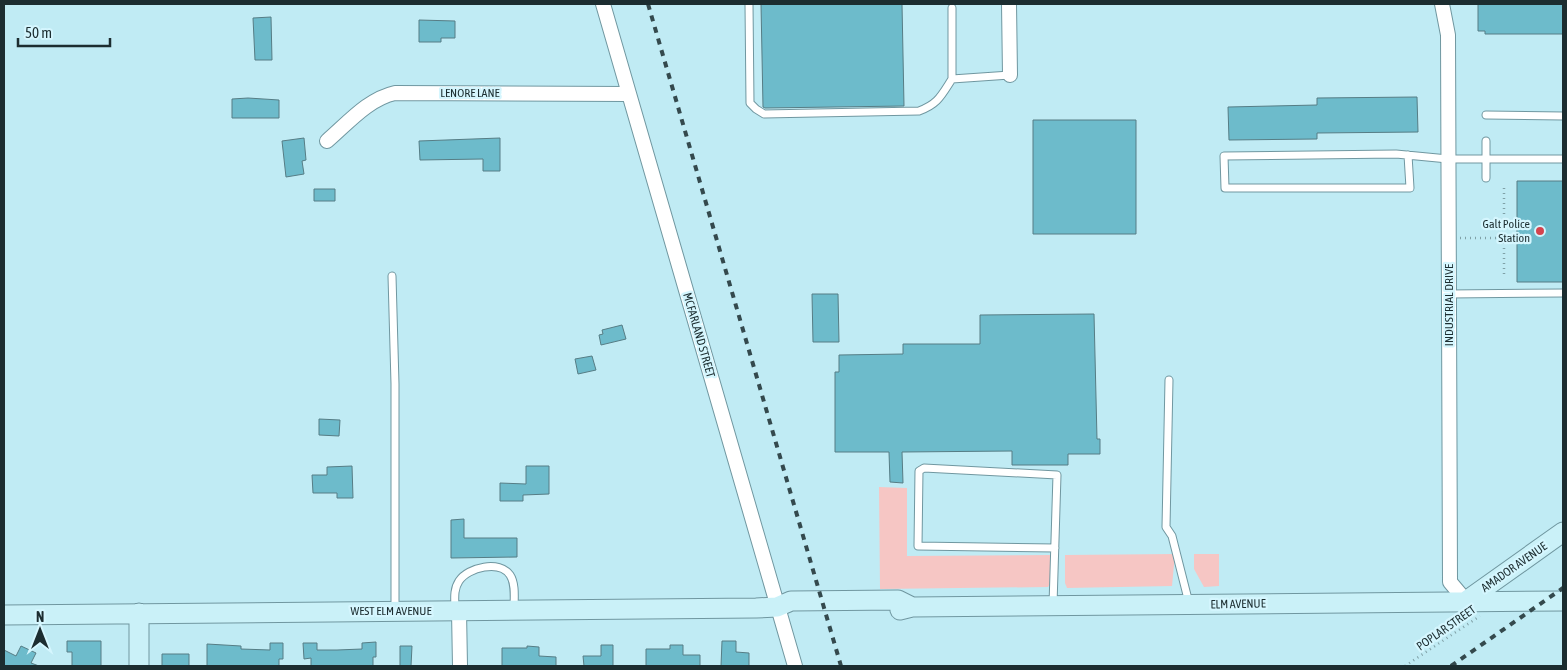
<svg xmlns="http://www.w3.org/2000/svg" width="1567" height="670" viewBox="0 0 1567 670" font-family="'Asap Condensed',sans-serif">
  <rect width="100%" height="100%" fill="#c0ebf4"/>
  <path fill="#f6c6c4" d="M879 487 907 488V556L1050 555V584L1048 587 880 589Z
    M1175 554 1172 586 1067 588 1065 583V555Z
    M1194 554H1219V586L1204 587 1194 569Z"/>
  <path fill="#6dbbcb" stroke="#567d85" d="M761 4H902L904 106 765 108 763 107Z
    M1478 4H1563V34H1485V31H1478Z
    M271 17 272 60H255L253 18Z
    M419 20 455 21V38H441V42H419Z
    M1417 97 1418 132 1317 133V139L1229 140 1228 107 1317 105V98Z
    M248 98 279 100V118H232V99Z
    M1033 120H1136V234H1033Z
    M304 138 306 160 302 161 304 174 286 177 282 141Z
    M500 138V171H483V159L420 160 419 141Z
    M1517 181H1563V282H1517Z
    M314 189H335V201H314Z
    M812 294H838L839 342H813Z
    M1094 314 1097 439H1100V454H1068V465H1012V451L902 452 903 483 890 482 889 452H835V372H839V355L903 354V344H980V315Z
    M622 325 626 339 601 345 599 335 603 334 602 330Z
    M592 356 596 370 578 374 575 359Z
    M319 419 340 420 339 436 319 435Z
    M352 466 353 498H337V493H313L312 475H327V467Z
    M526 466H549V494L523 495V501H500V483L526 484Z
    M464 519V538H517V557L451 558V520Z
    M67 641H101V666H72V652H67Z
    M722 641H736V652L749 653V666H721Z
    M376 642V657H373V666H311V658L304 659 303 643H317V650H337L362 649V643Z
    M270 643H283V659H279V666H207V644L241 646V649L270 650Z
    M601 645H613V666H584L583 656H601Z
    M670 645H683V655H700V666H646V649H670Z
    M21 646 36 653 31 663 39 666H4V650L16 656Z
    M400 646H412L411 666H400Z
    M527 646 539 647V656L556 657V666H502V648H527Z
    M162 654H189V666H162Z"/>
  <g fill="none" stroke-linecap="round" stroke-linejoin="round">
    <g stroke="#7097a0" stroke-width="9">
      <path id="lane" d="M749 4 750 103 756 109 764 114 919 111C938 104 941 96 952 79L1010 75
        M952 79V8
        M1486 115 1563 116
        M1486 141V178
        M1408 155 1410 188H1225L1224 156 1396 154 1448 159H1563
        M392 276 395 384V611
        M1449 294 1563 293
        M1169 380 1166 527 1172 536 1189 603
        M1053 605 1057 475 924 468 919 471 918 546 1055 548
        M455 611C455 600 453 590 459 581 468 567 500 560 510 575 516 584 514 599 514 610"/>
    </g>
    <g stroke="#7097a0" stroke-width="16">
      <path id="street" d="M603 4 795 666
        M1009 4 1010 75
        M1442 4 1448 35 1450 582 1466 601
        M327 141C348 123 368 99 395 93L629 94
        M459 611 460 666"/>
    </g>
    <g stroke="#7097a0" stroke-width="21">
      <path id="secondary" d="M1466 601 1563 532
        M900 610 912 607 1563 601
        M139 613V666
        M4 615 756 608 777 607 791 601 898 600 912 607"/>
    </g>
    <path stroke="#80a1a7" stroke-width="2.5" stroke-dasharray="1 4" stroke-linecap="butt" d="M1504 188V278
      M1460 238H1504
      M1405 666 1480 616"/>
    <use href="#lane" stroke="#fff" stroke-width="7"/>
    <use href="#street" stroke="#fff" stroke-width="14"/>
    <use href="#secondary" stroke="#caf1f8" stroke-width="19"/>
    <path stroke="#34494d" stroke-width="4" stroke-dasharray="6 6" stroke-linecap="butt" d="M648 4 841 666
      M1451 666 1563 588"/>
  </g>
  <circle fill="#d4444e" stroke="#d5f6fe" stroke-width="2" cx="1540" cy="231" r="5"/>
  <g text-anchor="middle" stroke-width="4.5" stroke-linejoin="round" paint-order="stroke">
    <g font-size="12" fill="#1c2d30" stroke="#d5f6fe">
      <text x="470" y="97">LENORE LANE</text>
      <text transform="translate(1449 305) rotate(-90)" y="4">INDUSTRIAL DRIVE</text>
      <text transform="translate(699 335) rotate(74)" y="4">MCFARLAND STREET</text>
      <text transform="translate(1514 567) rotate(-35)" y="4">AMADOR AVENUE</text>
      <text transform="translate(1238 604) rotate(-1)" y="4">ELM AVENUE</text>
      <text x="391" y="615">WEST ELM AVENUE</text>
      <text transform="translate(1446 628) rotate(-35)" y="4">POPLAR STREET</text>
    </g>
    <g font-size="12" fill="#1c2d30" stroke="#d5f6fe" text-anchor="end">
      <text x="1530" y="228">Galt Police<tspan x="1530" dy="14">Station</tspan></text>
    </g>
  </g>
  <rect width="1567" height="670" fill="none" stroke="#1c2d30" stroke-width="10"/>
  <g transform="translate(40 630)" stroke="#d5f6fe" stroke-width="4" paint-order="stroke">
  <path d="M0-4L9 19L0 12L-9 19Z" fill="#1c2d30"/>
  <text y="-8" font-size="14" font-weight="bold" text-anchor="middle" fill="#1c2d30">N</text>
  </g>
  <path d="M18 38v8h92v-8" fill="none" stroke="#1c2d30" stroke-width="2.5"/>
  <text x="25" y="38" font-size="15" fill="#1c2d30" stroke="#d5f6fe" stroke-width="4" paint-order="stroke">50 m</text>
</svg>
